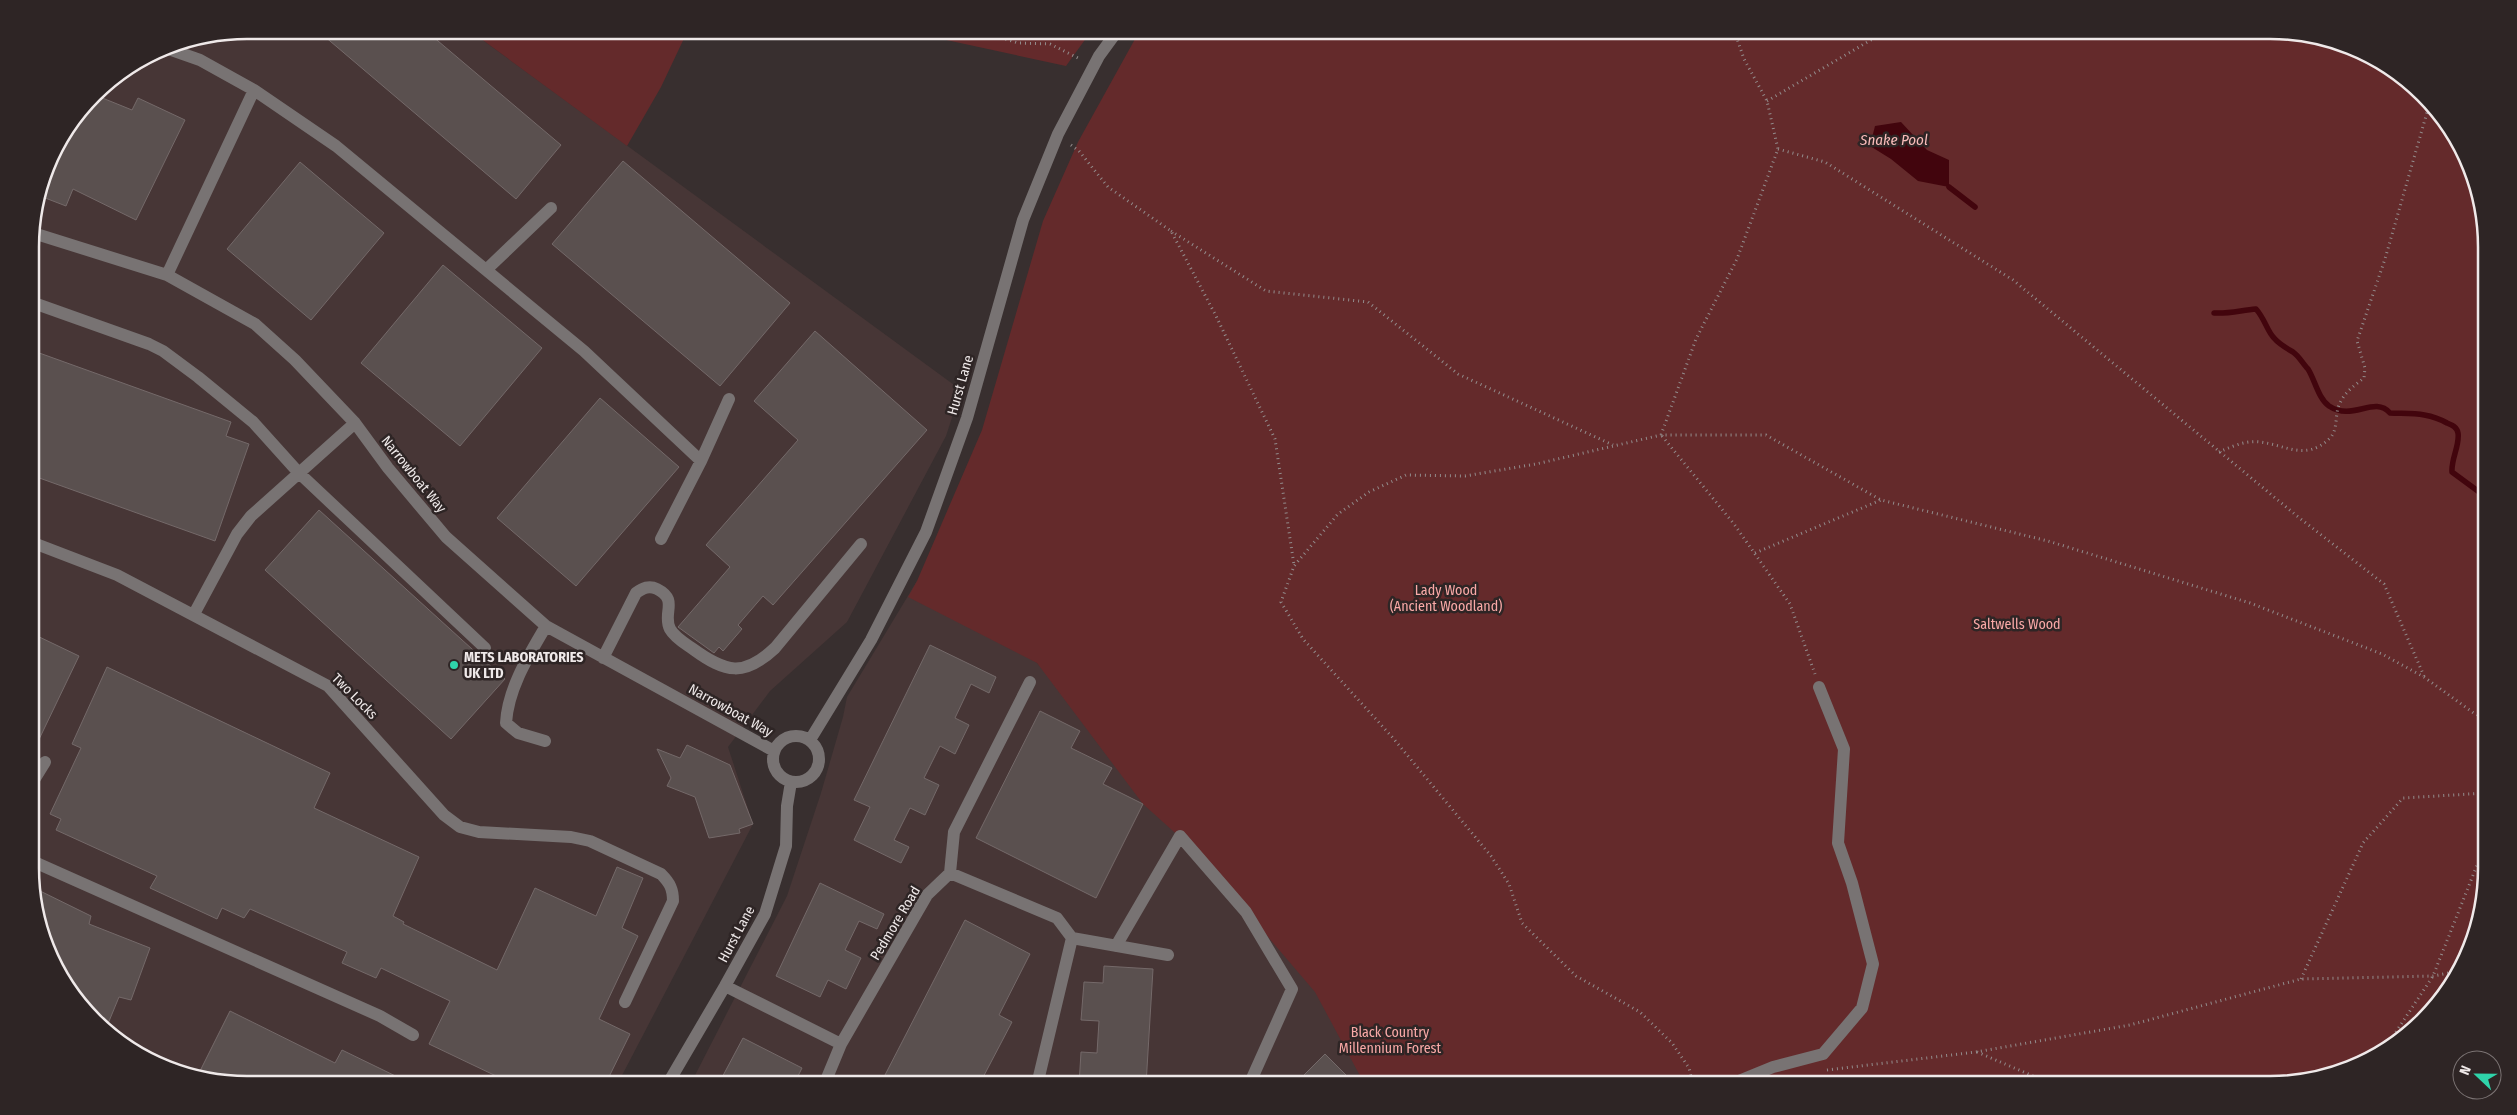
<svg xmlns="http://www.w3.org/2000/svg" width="2517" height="1115" viewBox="0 0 2517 1115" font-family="'Fira Sans Condensed',sans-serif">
  <rect width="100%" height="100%" fill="#382f2f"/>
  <path fill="#473636" d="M246 30H469L961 390 946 436 847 622 770 691 728 747 753 824 617 1085H246L163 1068 115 1040 75 1001 47 952 32 897 30 232 52 150 103 84 164 46Z
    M917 581 1037 663 1426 1085H690L787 896 821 793 843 717 847 697Z"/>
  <path fill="#642a2b" d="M469 30H688L661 87 627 146Z
    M900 30H1092L1066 66Z
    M1140 30H2271L2354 47 2403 75 2442 115 2471 164 2485 218 2487 869 2470 952 2442 1001 2391 1048 2341 1073 2285 1085H1365L1315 992 1193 849 1143 804 1037 663 908 597 917 581 982 430 1043 221 1078 142Z"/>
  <path fill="#42050d" d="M1901 122 1927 150 1949 160V187L1918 181 1891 159 1870 146 1875 126Z"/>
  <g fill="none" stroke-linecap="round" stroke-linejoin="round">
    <path stroke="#42050d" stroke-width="5.5" d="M1949 187 1975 207
      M2214 313C2229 314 2242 310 2256 309 2265 319 2267 331 2274 338 2279 344 2286 348 2293 352 2299 356 2303 364 2308 369 2315 380 2318 398 2329 406 2353 422 2374 395 2390 413 2411 414 2428 412 2447 423 2452 425 2457 427 2458 433 2460 445 2451 459 2452 472L2486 497"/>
  </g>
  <path fill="#5a504f" stroke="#746969" d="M317 30H425L561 145 516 199Z
    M95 95 132 110 138 98 185 120 136 220 73 189 66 206 40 196 52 150Z
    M623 161 790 303 720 386 552 244Z
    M300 162 384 233 311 320 227 249Z
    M443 265 542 348 460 446 361 363Z
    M815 331 927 430 773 605 763 596 738 625 742 629 723 651 719 647 714 653 678 627 730 567 706 545 798 440 754 401Z
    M31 350 231 422 226 436 249 444 215 541 31 475Z
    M600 398 679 467 576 586 497 518Z
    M319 510 505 679 451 739 265 570Z
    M31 633 79 656 32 754Z
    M930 645 996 677 989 693 971 684 955 718 969 725 955 754 940 746 924 778 939 785 925 815 910 808 894 840 909 847 901 863 854 840 870 807 854 800Z
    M107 667 330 773 314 808 419 857 393 916 404 922 403 924 497 970 535 888 596 916 617 867 643 878 622 928 638 936 599 1019 630 1034 605 1085H515L429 1044 450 1001 381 968 376 978 342 963 347 952 250 909 244 918 222 908 217 919 150 888 157 876 56 830 61 819 50 814 81 748 72 744Z
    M1040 711 1080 731 1071 748 1112 768 1103 784 1143 804 1096 898 976 838Z
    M687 745 730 765 753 824 739 829 740 833 709 838 695 797 667 786 671 778 657 749 680 758Z
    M820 883 884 914 877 929 859 921 845 950 861 958 846 989 828 980 820 997 776 976Z
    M32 887 91 916 89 924 150 948 131 1000 119 997 105 1031 75 1001 47 952 32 897Z
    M965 920 1030 954 999 1015 1012 1022 979 1085H905L885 1075Z
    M1104 966 1153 969 1146 1085H1079L1081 1052 1097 1053 1099 1021 1081 1020 1084 982 1103 983Z
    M230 1011 335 1063 342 1050 414 1085H246L198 1075Z
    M743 1038 802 1068 794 1084 778 1076 773 1085H718Z
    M1325 1054 1356 1085H1294Z"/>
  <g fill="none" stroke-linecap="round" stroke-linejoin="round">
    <path stroke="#938c8c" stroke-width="3" stroke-dasharray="1 4" stroke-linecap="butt" d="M977 30 1018 43 1050 44 1080 59
      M1767 101 1888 30
      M1071 145 1079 151 1108 187 1171 231 1216 316 1275 439 1294 565
      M1778 149 1825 162 2013 280 2297 516 2384 584 2424 676
      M1171 231 1266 291 1368 302 1458 374 1613 445
      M1661 435 1696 339 1737 259 1778 149 1767 101 1744 59 1734 30
      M1662 436 1734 524 1790 604 1815 674
      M2219 452C2231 447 2245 440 2260 442 2285 445 2306 461 2329 439 2339 430 2334 414 2340 403 2345 392 2355 385 2364 378L2365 368 2357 341 2385 259 2430 102
      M1755 553 1881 500
      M2301 979 2363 843 2403 798 2487 793
      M1977 1052 2054 1085
      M2382 1053 2433 976 2487 840
      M1827 1070 1976 1052 2130 1025 2301 979 2433 976 2459 971
      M1693 1085 1689 1068 1672 1043 1640 1012 1576 976 1522 923 1509 884 1491 856 1393 738 1303 639 1281 602 1294 566 1338 514 1369 492 1406 475 1465 476 1536 464 1661 435H1766L1881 500 2048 541 2250 603 2382 654 2424 677 2475 714 2487 718"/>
    <path stroke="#787373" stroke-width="12" d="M163 47 200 60 254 90
      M30 232 167 275 255 324 295 360 355 423 388 468 446 537 546 626 774 751
      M486 270 551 208
      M167 275 254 90 336 146 584 351 701 461
      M31 302 149 344 163 351 198 377 253 422 298 472 485 648
      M661 539 701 461 729 399
      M31 542 117 575 328 686 444 815 460 827 479 832 571 837 590 841 661 874C670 883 673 889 673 901L625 1002
      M194 614 237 534 251 516 355 423
      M603 658 636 593C643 588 649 585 657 589 679 600 662 613 670 629 675 638 686 644 693 649 726 673 744 677 775 648L861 544
      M773 759a23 23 0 1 1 46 0a23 23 0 1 1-46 0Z
      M810 740 871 640 926 532 967 418 1023 220 1058 134 1099 56 1118 30
      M545 741 518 733 506 723C508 688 529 655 546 626
      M32 783 45 762
      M32 861 380 1016 413 1035
      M950 873 1057 918 1072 938 1037 1085
      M1072 938 1168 955
      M1116 946 1180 836 1246 912 1292 989 1249 1085
      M725 986 841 1044 824 1085
      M841 1044 927 895 950 873 954 832 1030 682
      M667 1085 725 986 765 914 786 846 787 806 791 782
      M1729 1085 1773 1067 1823 1054 1862 1008 1873 964 1852 883 1838 843 1844 749 1819 687"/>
  </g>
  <circle fill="#2fd4aa" stroke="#2e2525" stroke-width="2" cx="454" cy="665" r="5"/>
  <g text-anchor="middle" stroke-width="5" stroke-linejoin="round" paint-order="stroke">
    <g font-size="14" fill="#efe9e9" stroke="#2e2525">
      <text transform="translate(960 385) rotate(-74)" y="5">Hurst Lane</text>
      <text transform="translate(414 474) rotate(51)" y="5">Narrowboat Way</text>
      <text transform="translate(355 696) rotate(45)" y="5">Two Locks</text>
      <text transform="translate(731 710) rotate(29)" y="5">Narrowboat Way</text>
      <text transform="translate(895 923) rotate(-59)" y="5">Pedmore Road</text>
      <text transform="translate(736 934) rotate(-62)" y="5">Hurst Lane</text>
    </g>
    <g font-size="14" fill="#faa9a7" stroke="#2e2525">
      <text x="1446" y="595">Lady Wood<tspan x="1446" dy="16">(Ancient Woodland)</tspan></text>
      <text x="2017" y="629">Saltwells Wood</text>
      <text x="1390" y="1037">Black Country<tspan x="1390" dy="16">Millennium Forest</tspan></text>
    </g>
    <g font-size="14" font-weight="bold" fill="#efe9e9" stroke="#2e2525" text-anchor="start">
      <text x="464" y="662">METS LABORATORIES<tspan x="464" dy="16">UK LTD</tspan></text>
    </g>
    <g font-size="15" font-style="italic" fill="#fabcba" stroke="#2e2525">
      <text x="1894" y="145">Snake Pool</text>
    </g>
  </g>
  <path d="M0 0H2517V1115H0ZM247 39H2270A208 208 0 0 1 2478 247V868A208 208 0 0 1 2270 1076H247A208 208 0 0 1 39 868V247A208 208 0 0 1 247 39Z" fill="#2e2525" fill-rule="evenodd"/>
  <path fill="none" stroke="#efe9e9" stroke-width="2.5" d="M247 39H2270A208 208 0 0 1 2478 247V868A208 208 0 0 1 2270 1076H247A208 208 0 0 1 39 868V247A208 208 0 0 1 247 39Z"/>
  <g transform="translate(2477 1075) rotate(292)"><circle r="24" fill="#2e2525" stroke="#7b7373"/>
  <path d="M0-4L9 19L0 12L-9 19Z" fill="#2fd4aa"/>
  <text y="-8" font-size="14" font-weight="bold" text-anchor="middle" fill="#efe9e9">N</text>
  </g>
</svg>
